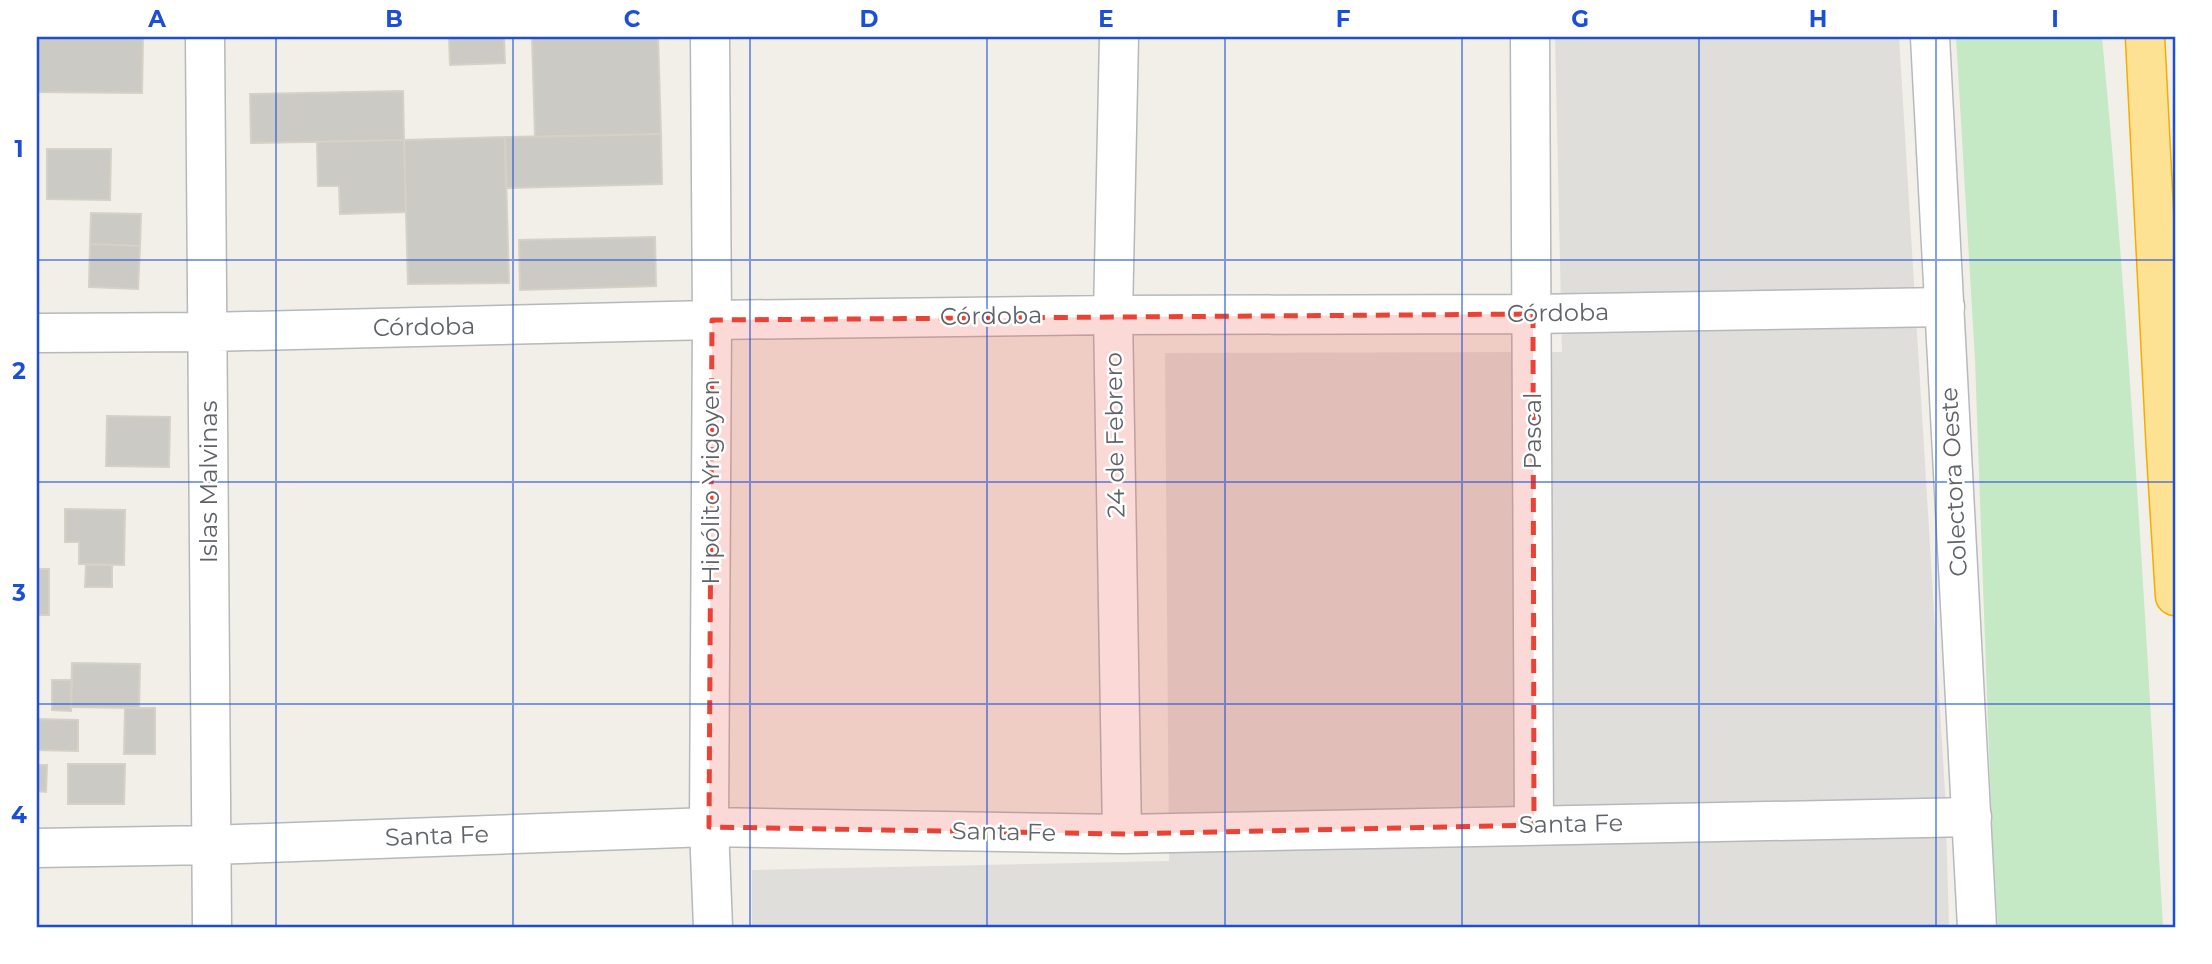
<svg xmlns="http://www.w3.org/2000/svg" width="2212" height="964" viewBox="0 0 2212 964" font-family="Montserrat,sans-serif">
  <rect width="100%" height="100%" fill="#f1efe8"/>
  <path fill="#e0deda" d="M1555 37H1899L1945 792 1949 927H752V870L1169 861 1165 353 1562 352Z"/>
  <path fill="#c5e8c5" d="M1956 37H2102C2130 333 2146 630 2163 927H1998L1992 836 1975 360Z"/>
  <path fill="#cccac5" stroke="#d6d1c6" stroke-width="2" d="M37 37H143L142 93 37 92Z
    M449 37H504L505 63 450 65Z
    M532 37H658L661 134 535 137Z
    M403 91 404 140 251 143 250 94Z
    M661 134 662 184 506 188 505 137Z
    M505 137 509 283 408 284 404 140Z
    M404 140 406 212 340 214 339 186H318L317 142Z
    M47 149H111L110 200 47 199Z
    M91 213 141 214 140 246 90 244Z
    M655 237 656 286 520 290 519 240Z
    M90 244 140 246 138 289 89 287Z
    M107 416 170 417 169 467 106 466Z
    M65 509 125 510 124 565 79 564V542H65Z
    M86 565H112V587H85Z
    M37 569H49V615H37Z
    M72 663 140 664 139 708 71 707Z
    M52 680H72L71 711 52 710Z
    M125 708H155V754H124Z
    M37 719 78 720V751L37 750Z
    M68 764H125L124 804H68Z
    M37 765H47L46 792 37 791Z"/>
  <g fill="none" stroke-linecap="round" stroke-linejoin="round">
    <g stroke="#b5b8bc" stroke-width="41">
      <path id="street" d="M205 37 212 927
        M710 37 712 320 709 827 713 927
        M1119 37 1113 315 1122 834
        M1530 37 1534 825
        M37 333 208 332 712 320 1113 315 1533 314 1945 307
        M37 848 211 845 709 827 1122 834 1972 817"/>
    </g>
    <g stroke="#b6babf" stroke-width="41">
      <path id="secondary" d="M1930 37 1977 927"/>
    </g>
    <g stroke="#f9ab00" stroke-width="41">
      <path id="highway" d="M2145 37 2166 451 2175 596"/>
    </g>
    <use href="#street" stroke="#fff" stroke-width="38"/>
    <use href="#secondary" stroke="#fff" stroke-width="38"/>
    <use href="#highway" stroke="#fde293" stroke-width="38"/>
  </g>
  <path fill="#ea4335" fill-opacity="0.2" stroke="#ea4335" stroke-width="5" stroke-dasharray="14 9" stroke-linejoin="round" d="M1533 314 1534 825 1122 834 709 827 712 320Z"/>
  <path fill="none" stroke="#1d4ed8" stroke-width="2" stroke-opacity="0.55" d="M276 37V927M513 37V927M750 37V927M987 37V927M1225 37V927M1462 37V927M1699 37V927M1936 37V927M37 260H2175M37 482H2175M37 704H2175"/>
  <g text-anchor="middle" stroke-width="5" stroke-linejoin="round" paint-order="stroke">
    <g font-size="24" fill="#5f6368" stroke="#fff">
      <text transform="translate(1558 313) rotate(-1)" y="8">Córdoba</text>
      <text transform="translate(991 316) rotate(-1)" y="8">Córdoba</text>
      <text transform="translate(424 327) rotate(-1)" y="8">Córdoba</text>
      <text transform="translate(1533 431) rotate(-90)" y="8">Pascal</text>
      <text transform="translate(1115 435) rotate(-91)" y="8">24 de Febrero</text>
      <text transform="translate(209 482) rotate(-90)" y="8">Islas Malvinas</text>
      <text transform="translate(711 482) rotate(-90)" y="8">Hipólito Yrigoyen</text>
      <text transform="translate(1954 482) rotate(-93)" y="8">Colectora Oeste</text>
      <text transform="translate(1571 824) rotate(-1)" y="8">Santa Fe</text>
      <text transform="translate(1004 832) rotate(1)" y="8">Santa Fe</text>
      <text transform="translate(437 836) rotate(-2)" y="8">Santa Fe</text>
    </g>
  </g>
  <rect width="2212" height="964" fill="none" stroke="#ffffff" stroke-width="77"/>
  <rect x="38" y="38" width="2136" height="888" fill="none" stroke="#1d4ed8" stroke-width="2.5"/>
  <g font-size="23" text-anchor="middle" font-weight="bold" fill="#1d4ed8">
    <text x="157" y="27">A</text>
    <text x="394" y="27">B</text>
    <text x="632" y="27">C</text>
    <text x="869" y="27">D</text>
    <text x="1106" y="27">E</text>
    <text x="1343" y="27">F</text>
    <text x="1580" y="27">G</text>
    <text x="1818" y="27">H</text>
    <text x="2055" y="27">I</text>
    <text x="19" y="157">1</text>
    <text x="19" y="379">2</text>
    <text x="19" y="601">3</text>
    <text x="19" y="823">4</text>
  </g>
</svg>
